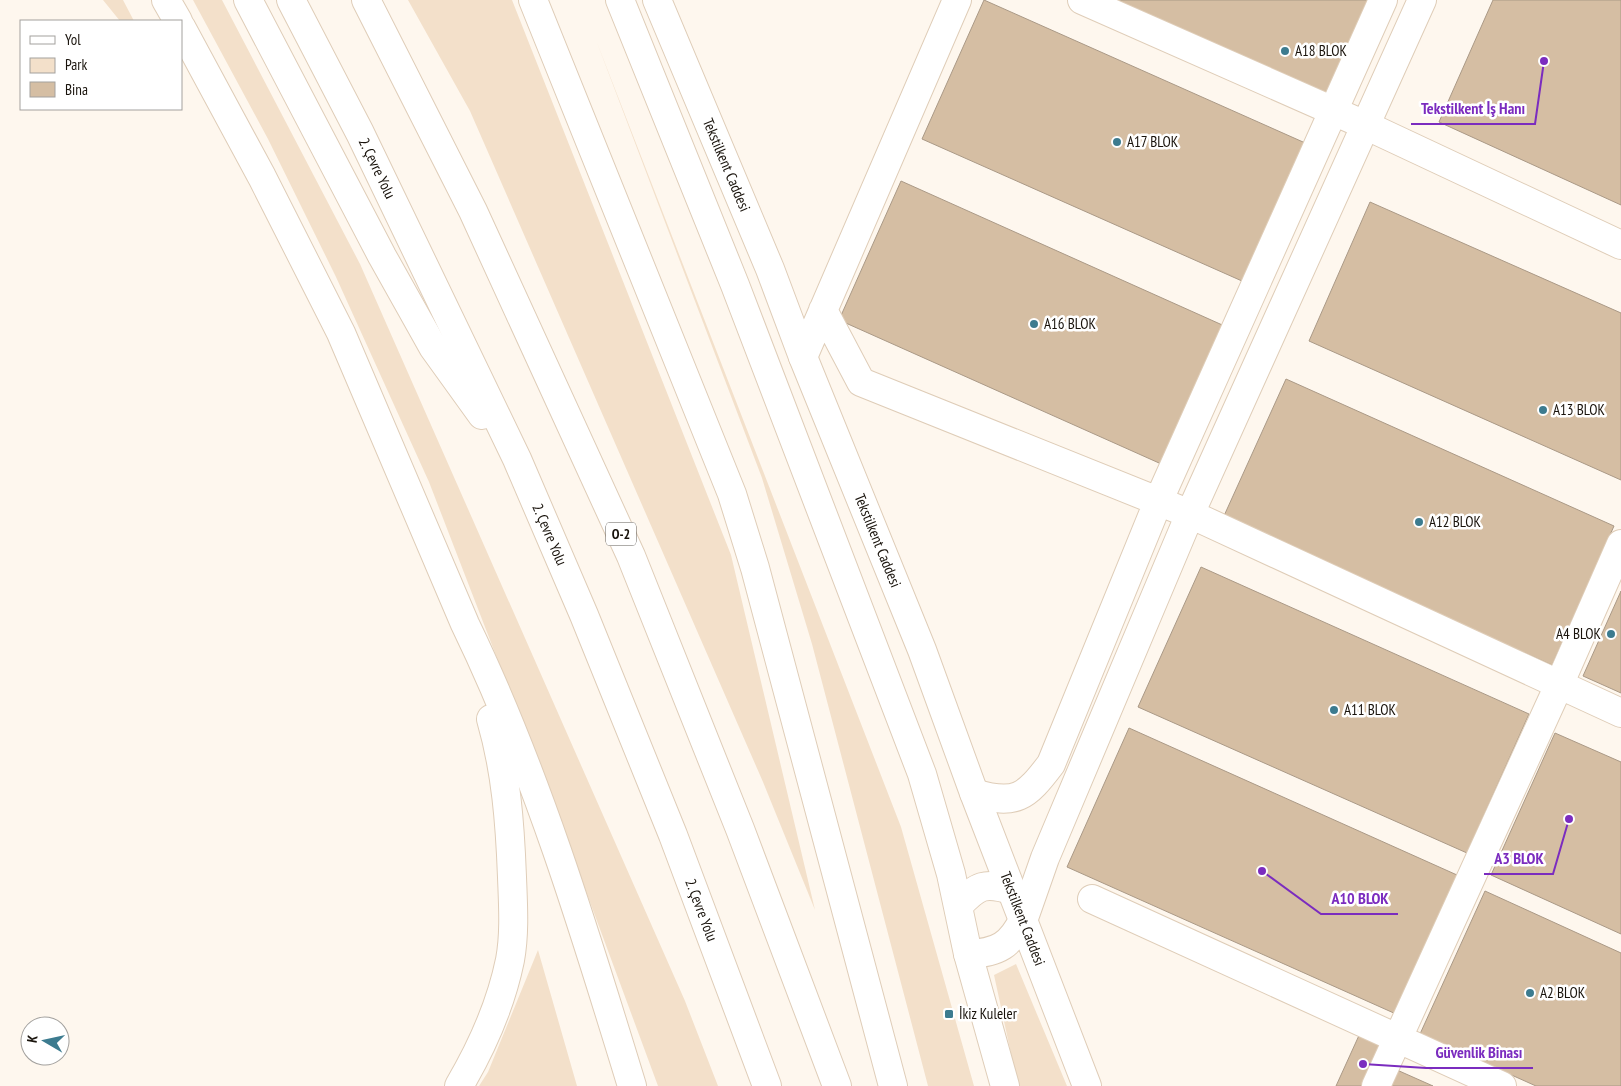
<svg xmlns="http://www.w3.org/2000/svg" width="1621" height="1086" viewBox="0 0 1621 1086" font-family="'PT Sans Narrow',sans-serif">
  <rect width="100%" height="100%" fill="#fef7ee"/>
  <path fill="#f3e0ca" d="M103 0H123L134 21H120Z
    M193 0H222L360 264 685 1001 718 1086H658L563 829 429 482 336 277 268 139Z
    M408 0H512L731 555 815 910 763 782 470 111Z
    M596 40 901 827 974 1086H928L812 644 762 478Z
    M538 950 577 1086H479L488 1072Z
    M1016 964 1067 1086H1018L994 975Z"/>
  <path fill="#d5bea3" stroke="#aa9986" d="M984 0 1312 146 1251 285 922 139Z
    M1104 0H1376L1331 101Z
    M1493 0H1621V205L1439 122Z
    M901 181 1229 328 1168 467 839 320Z
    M1370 202 1621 313V480L1309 341Z
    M1286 379 1614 526 1552 665 1223 518Z
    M1201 567 1529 714 1467 853 1138 707Z
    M1621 591V693L1583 676Z
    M1129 728 1457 875 1396 1014 1067 867Z
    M1555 733 1621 762V934L1491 875Z
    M1485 891 1621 953V1086H1536L1420 1034Z
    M1361 1031 1391 1043 1371 1086H1336Z
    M1397 1070 1433 1086H1389Z"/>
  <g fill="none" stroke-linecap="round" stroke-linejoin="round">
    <g stroke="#dfcdb8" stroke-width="30">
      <path id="minor" d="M1082 0 1365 125 1621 245
        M823 310 861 382 1190 514 1621 713
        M803 357 957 0
        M974 793C1016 806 1026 797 1051 764L1158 502 1383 0
        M1092 899 1502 1086
        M1024 918 1045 858 1190 514 1422 0
        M1376 1086 1559 685 1621 544"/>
    </g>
    <g stroke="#dfcdb8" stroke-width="30">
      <g id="major">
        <path d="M620 0 735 285 922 774 951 874 968 954 1005 1086"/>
        <path id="s1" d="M657 0 770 269 803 357 922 650 974 793 1087 1086"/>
        <path d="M959 905C978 885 984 882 1012 890"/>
        <path d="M968 954C998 953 1011 945 1024 918"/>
      </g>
    </g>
    <g stroke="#dfcdb8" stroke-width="30">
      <g id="highway">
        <path d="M166 0 178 21"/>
        <path d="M248 0 382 256 433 347 482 415"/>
        <path id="s2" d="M291 0 360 133 517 459 584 615 673 835 767 1086"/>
        <path d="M366 0 473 211 631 556 740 829 837 1086"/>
        <path d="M533 0 732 494 755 568 893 1086"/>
        <path d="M181 27 262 177 341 333 465 624C535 768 585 932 632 1086"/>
        <path d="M459 1086C482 1047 501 1004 510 960 515 933 513 904 512 877 510 823 506 771 491 719"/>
      </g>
    </g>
    <use href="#minor" stroke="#fff" stroke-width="28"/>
    <use href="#major" stroke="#fff" stroke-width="28"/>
    <use href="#highway" stroke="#fff" stroke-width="28"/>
  </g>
  <g fill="#3c7b8f" stroke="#fff" stroke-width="2">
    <circle cx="1285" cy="51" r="5"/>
    <circle cx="1117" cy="142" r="5"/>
    <circle cx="1034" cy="324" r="5"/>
    <circle cx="1543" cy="410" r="5"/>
    <circle cx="1419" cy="522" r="5"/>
    <circle cx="1611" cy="634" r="5"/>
    <circle cx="1334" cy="710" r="5"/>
    <circle cx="1530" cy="993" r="5"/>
    <rect x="944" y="1009" width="10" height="10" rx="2.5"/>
  </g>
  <g text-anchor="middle" stroke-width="5" stroke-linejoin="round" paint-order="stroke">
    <rect fill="#fff" stroke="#5e5a55" stroke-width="1" x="606" y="522.5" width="30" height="23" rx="4"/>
    <g font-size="14" font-weight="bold" fill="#19130c">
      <text x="621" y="539">O-2</text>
    </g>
    <g font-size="15" fill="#19130c" stroke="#fff" text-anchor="start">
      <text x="1295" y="56">A18 BLOK</text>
      <text x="1127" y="147">A17 BLOK</text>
      <text x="1044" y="329">A16 BLOK</text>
      <text x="1553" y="415">A13 BLOK</text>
      <text x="1429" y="527">A12 BLOK</text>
      <text x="1601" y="639" text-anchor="end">A4 BLOK</text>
      <text x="1344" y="715">A11 BLOK</text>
      <text x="1540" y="998">A2 BLOK</text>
      <text x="959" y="1019">İkiz Kuleler</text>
    </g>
    <g font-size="15" fill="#19130c" stroke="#fff">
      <text dy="5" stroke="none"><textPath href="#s1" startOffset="179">Tekstilkent Caddesi</textPath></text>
      <text dy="5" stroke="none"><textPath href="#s2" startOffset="189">2. Çevre Yolu</textPath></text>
      <text dy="5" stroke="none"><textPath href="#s2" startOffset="594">2. Çevre Yolu</textPath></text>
      <text dy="5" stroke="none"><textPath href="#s1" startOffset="584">Tekstilkent Caddesi</textPath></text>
      <text dy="5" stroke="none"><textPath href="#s2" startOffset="999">2. Çevre Yolu</textPath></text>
      <text dy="5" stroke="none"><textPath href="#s1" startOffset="989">Tekstilkent Caddesi</textPath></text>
    </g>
  </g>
  <path fill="none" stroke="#7b2cbf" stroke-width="2" d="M1544 61L1535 124H1411M1569 819L1553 874H1484M1262 871L1321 914H1398M1363 1064L1426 1068H1533"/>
  <g fill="#7b2cbf" stroke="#fff" stroke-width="2">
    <circle cx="1544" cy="61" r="5"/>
    <circle cx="1569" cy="819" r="5"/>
    <circle cx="1262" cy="871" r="5"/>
    <circle cx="1363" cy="1064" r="5"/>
  </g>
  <g font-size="16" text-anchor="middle" font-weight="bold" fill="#7b2cbf" stroke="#fff" stroke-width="5" stroke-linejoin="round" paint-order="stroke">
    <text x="1473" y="114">Tekstilkent İş Hanı</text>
    <text x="1519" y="864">A3 BLOK</text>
    <text x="1360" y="904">A10 BLOK</text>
    <text x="1479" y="1058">Güvenlik Binası</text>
  </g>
  <rect x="20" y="20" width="162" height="90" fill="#ffffff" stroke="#a3a19e"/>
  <rect x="30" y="36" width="25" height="8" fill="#ffffff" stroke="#a3a19e"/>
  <text x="65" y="45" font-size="15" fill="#19130c">Yol</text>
  <rect x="30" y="58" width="25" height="15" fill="#f3e0ca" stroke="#a3a19e"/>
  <text x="65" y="70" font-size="15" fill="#19130c">Park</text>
  <rect x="30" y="82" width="25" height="15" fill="#d5bea3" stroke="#a3a19e"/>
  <text x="65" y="95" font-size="15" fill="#19130c">Bina</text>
  <g transform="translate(45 1041) rotate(279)"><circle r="24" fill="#ffffff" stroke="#a3a19e"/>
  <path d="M0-4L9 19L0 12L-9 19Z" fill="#3c7b8f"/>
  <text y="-8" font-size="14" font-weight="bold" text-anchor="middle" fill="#19130c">K</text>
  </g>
</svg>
